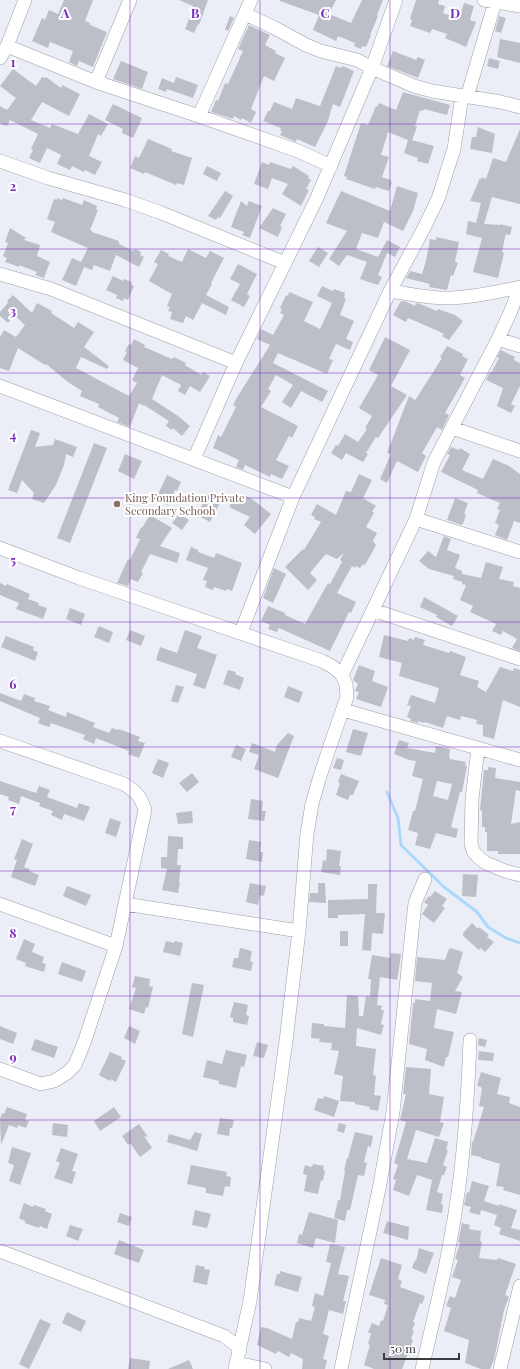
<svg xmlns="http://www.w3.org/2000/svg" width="520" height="1369" viewBox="0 0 520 1369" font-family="'Playfair Display',serif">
  <rect width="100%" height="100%" fill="#ebeef7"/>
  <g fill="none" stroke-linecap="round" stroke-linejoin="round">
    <path stroke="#abd9fb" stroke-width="3" d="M387 792 398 818 401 845 444 887 477 912 488 927 506 938 520 943"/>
  </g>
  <path fill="#bcbfc8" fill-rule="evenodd" d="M64 0H93L85 21 90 23V25L107 32 93 67 79 61 77 66 69 62 73 51 50 42 48 48 32 41 42 18 45 20 49 10 58 14Z
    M179 0H208L199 25 198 24 194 33 185 29 193 9H192L193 6Z
    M280 0H336L329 14 351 23 362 0H383L377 15 378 16 370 35H371L366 47 362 46 361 49 354 46 355 43 338 36 336 41 313 30 319 15 280 1Z
    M416 0H439L438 4 445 6 443 13 459 19 464 3 474 6 470 20 476 22 466 47 445 38 447 34 432 29 430 33 410 26 412 20 410 19Z
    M230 16 234 18 228 31 225 29Z
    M499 16 506 18 501 33 495 31Z
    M249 25 270 35 265 45 276 51 275 53 285 58 274 81 264 76 251 109 256 112 251 123 242 118 241 120 234 116 233 119 211 112 216 100 218 101 225 83 228 84 243 51 238 49Z
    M500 39 520 43V63L497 57Z
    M393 51 416 60 418 57 425 60 418 78 387 66Z
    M489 58 500 61 498 69 487 66Z
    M121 61 148 72 142 89 113 79Z
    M336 66 341 68 342 66 354 71 340 107 333 104 328 121 315 147 297 139 296 142 280 135 282 131 280 130 281 128 263 121 268 111H270L274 102 292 109 296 98 320 106Z
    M13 69 36 86 42 77 45 78 46 77 61 88 62 85 80 94 69 116 42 102 31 120 50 128 52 124 78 134 89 114 108 124 101 136 98 134 89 156 102 162 95 175 85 170 84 172 72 166 70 170 57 164 61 155 47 148 40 163 29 158 33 150 31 149 38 134 10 120 7 126 0 123V106L7 110 16 98 0 86Z
    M176 77 198 85 193 98 167 89 166 92 158 89 162 78 174 83Z
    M403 92 450 105 447 115 424 109 423 111 420 110 415 126 417 127 412 140 434 146 428 164 417 161 418 158 404 153 408 140 388 132 381 155 389 157 382 177 391 180V182H392L389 191 376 187 375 189 346 179 347 177 344 176 361 123 368 125 376 106 377 107 379 103 396 110Z
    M113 104 142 118 133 138 122 133 123 129 105 120Z
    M478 127 495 134 492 153 470 149 472 137H476Z
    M520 129V204L492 197 484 224 500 225V224L512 227 510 235 506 234 505 237 502 252 504 253 498 278 473 272 482 238 466 234 468 221 476 223 481 203 470 201 480 178 482 179V177L486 179 493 158 506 162Z
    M148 139 172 149 171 151 192 158 184 185 177 183 176 185 145 172 144 174 130 168 135 156 139 158Z
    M262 162 269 165 270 162 291 169 293 166 309 176 308 178 311 180 306 189 309 190 301 206 282 194 288 184 272 178 268 189 254 184Z
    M207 166 221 173 217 181 203 174Z
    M397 186 418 193 413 211 403 231 384 222 378 238 362 233 356 249 378 257 387 240 400 247 395 257 387 253 378 275 382 277 378 285 360 279 367 262 347 255 339 266 329 259 347 231 326 223 341 191 390 211Z
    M225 191 233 196 220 218 218 217 216 220 208 216Z
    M57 198 62 200 63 198 82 205 84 200 97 206 96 210H98L90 230 92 231V232L119 241V244L133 251 135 249 141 252 140 255 144 257 139 267 116 255 110 271 94 265 92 270 84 267 76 286 62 280 72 258 81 262 88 248 51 232 55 222 47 219 54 199 57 200Z
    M241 201 247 206 249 201 262 206 250 238 242 235 244 232 231 227Z
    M273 208 286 214 280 226 282 227 278 237 259 228Z
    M10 228 26 238 24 240 40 245 37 256 50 262 44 278 35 275 37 272 19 265V267L5 262 7 258 3 256 8 243 5 242Z
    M436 237 459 242 455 262 458 263 453 276 451 275 447 290 429 287 430 284 406 278 410 271 422 274 426 261 430 239 436 240Z
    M318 247 328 253 319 267 309 261Z
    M188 249 206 258 210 251 224 258 211 283 212 284 206 295 229 307 226 315 202 303 193 320 186 316 183 323 170 319 172 312 168 311 170 307 167 306 172 294 149 281 158 264 154 262 161 250 169 254 168 256 182 262Z
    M238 264 257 274 247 294 250 296 244 307 231 300 240 284 230 279Z
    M113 276 123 281 124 279 132 282 131 284 134 286 128 300 124 298 123 301 116 298 117 295 106 290Z
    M322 286 333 291 334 289 345 293 344 298 346 299 340 315 354 321 346 339 353 342 350 350 336 344 329 359 333 360 327 374 278 353 273 363 328 391 322 402 301 391 291 408 282 402 293 385 276 375 268 389 271 391 261 407 298 426 292 438 289 436 276 460 289 466 282 479 271 474 270 477 245 465 243 470 236 467 239 460 213 448 218 435 221 437 236 407 233 405 236 399 270 345 257 339 258 337 261 329 273 335 284 315 280 313 282 309 280 308 286 295 288 296 289 292 313 302 304 321 320 329 332 303 317 296Z
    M13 295 32 313 37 303 52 311 51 313 74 328 78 322 94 332 84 347 109 366 107 369 81 357 76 368 129 396 137 383 132 380 138 368 123 360 127 352 125 351 129 344 131 345 134 339 145 345 144 347 172 359 174 357 186 363 185 365 201 375 203 372 210 376 200 392 190 386 185 395 178 391 181 385 162 375 152 399 178 416 190 426 182 436 173 428 172 430 166 426 169 421 144 405V406L139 403 130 427 117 422 119 418 98 407 99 404 80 396 82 391 68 382 46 364 45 365 18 348 9 371 0 368V337L4 330 16 337 25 325 14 315 8 323 0 316V312L8 303 7 301Z
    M401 301 407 302 415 306 416 303 420 304 437 311 438 309 455 315 463 321 449 340 442 336 444 334 436 330 408 318 406 322 393 315Z
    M385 337 410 350 391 386 407 395 378 438 376 437 366 453 368 454 363 462 346 453 342 460 331 453 336 445 338 446 345 434 358 442 367 429 365 428 372 416 359 408 378 375 369 370Z
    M447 346 463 354 462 356 468 359 460 375 465 378 445 413 449 415 442 430 437 427 422 453 426 456 418 472 397 461 387 483 380 479 391 454 387 453 409 396 415 400 416 399 442 358 440 357Z
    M501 350 515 357 514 360 520 363V386L511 404 515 406 511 413 497 406 503 388 486 380 490 372 491 373 499 358 497 357Z
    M31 430 40 433 35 447 53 445 55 439 77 447 73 457 66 454 64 465 56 485 44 503 32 499 34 493 22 480 17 493 8 490Z
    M94 443 107 448 70 543 57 538Z
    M451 447 459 450 460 448 470 454 462 470 483 479 493 459 509 466 520 474V523L514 521 507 540 495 535 499 525 495 523 500 510 497 509 500 503 477 493 478 490 441 472 450 455 447 454Z
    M125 454 142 461 134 479 118 471Z
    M359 474 372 480 363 498 376 506 372 511 374 513 366 527 377 533 373 541 376 545 365 565 363 564 360 568 356 566 355 568 352 566 337 593 356 602 351 613 349 612 330 651 279 628 277 632 268 629 270 625 261 621 268 606 285 613V615L305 624 328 583 330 584 342 562 340 560 344 553 337 559 326 554 310 573 317 580 308 590 285 567 303 549 304 550 321 522 314 519 315 517 311 515 317 504 336 515 346 491 351 492Z
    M167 475 181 482 177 491 175 490 168 505 156 499Z
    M209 492 222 499 210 522 197 515Z
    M242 494 252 499 271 514 255 534 244 525 250 517 229 507 235 495 240 498Z
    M455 498 468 503 464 514 466 515 463 524H462V525L447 520Z
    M179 514 189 520 182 530 172 523Z
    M150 515 172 528 160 546 180 553 177 563 150 554 141 572 143 573 138 582 131 579 128 586 117 583 128 559 130 560 140 539 136 538 141 527 142 528Z
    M444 536 451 539 447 550 460 555 455 568 462 571V574L481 578 486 562 503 567 499 579 514 582 513 586 520 588V651L512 648 517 639 503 631 501 635 492 631 496 624 470 612 473 606 460 600 466 585 462 584V582L453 579 454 576 429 569 419 561 428 551 436 557Z
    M191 547 198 550V552L214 558 216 553 242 563 232 591 226 589V591L214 587 213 590 205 587 207 581 203 580 208 568 186 560Z
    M274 568 286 574 273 603 263 598Z
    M0 583 6 586 7 584 30 594 28 599 39 603 38 605 47 608 43 619 16 609 19 603 0 595Z
    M424 597 458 616 452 626 436 617 437 615 420 607Z
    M70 608 85 614 81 625 66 619Z
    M99 626 113 632 109 643 94 637Z
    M130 630 145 636 141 646 126 640Z
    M185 630 202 636 197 648 217 655 205 689 193 685 197 674 156 660 160 647 177 653Z
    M384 635 408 641 409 638 414 640 415 637 425 640 423 645 449 653 450 651 466 657 460 675 479 681 477 687 486 692 500 667 513 671 514 668 520 670V707L503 700 494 739 483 736V725L476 724 477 720 461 716 460 720 447 716 443 728 425 722 424 723 418 721V723L410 721 411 719 407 717 411 706 407 705 411 695 435 703 439 688 399 676 402 663 379 657Z
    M6 636 34 647 33 650 38 652 35 661 1 647Z
    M359 665 375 671 372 681 388 687 381 707 356 699 359 692 355 691 358 684 353 680Z
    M228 670 236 672 235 674 244 678 240 690 223 684Z
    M176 685 184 687 178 703 171 701Z
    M288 686 303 692 299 703 284 697Z
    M0 693 21 701 24 694 35 698 34 701 50 706 48 710 66 717 67 712 95 723 93 727 109 733 112 728 118 730 119 729 140 737 138 741 145 743 139 758 128 754 129 751 96 738 94 744 83 739 85 735 51 723 49 727 38 723 40 718 0 701Z
    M353 729 368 733 361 756 346 752Z
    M288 733 294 736 278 778 254 769 259 755 249 752 252 743 275 752 277 745Z
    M399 740 409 743 407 748 435 753 436 746 450 749 449 757H450V759L466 762 465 766H467L462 792H460L451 827 458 829 456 838 436 833 430 849 415 845 418 833 408 830 413 811H415L423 779 412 776 416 761 409 760 394 754ZM437 781 452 784 448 800 433 796Z
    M236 745 246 749 241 761 231 757Z
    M337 758 344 760 341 770 333 768Z
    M158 759 169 763 163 778 152 773Z
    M488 767 496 768 495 778 520 782V791L516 790 511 824 520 822V854H498V851H487V832H485V827H482V811L480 810 484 770H488Z
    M192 773 199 782 187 792 179 783Z
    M341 774 359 781 353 795H350L348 800 336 795 340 783 338 782Z
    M0 781 36 793 39 786 50 790 47 797 77 808 79 803 90 807 84 821 64 814 62 820 51 815 53 811 39 806 40 803 21 796 19 804 8 800 9 797 0 794Z
    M251 799 263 801 262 811H266L264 821 248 819Z
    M192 811 193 823 178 824 176 813Z
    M110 818 121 822 116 837 105 833Z
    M168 836 183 837V849H178L177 865H181L179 882H180L178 893 162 890 167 869 161 868V857H167Z
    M22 839 33 844 24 867 30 869 29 871 39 875 35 886 11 877 17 860 14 859Z
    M249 840 261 842 260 852H263L262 862 246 859Z
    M327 849 341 851 339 866H341L340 875 321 872 323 860 326 861Z
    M463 874 478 875 476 897 462 896Z
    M250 883 266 886 264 896 260 895 258 905 246 902Z
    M318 883H325L326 903 309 902 310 893H318Z
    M368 884H377L376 913H385L383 934 372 933 371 951 362 950 365 914 338 915V918H328V900L368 899Z
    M67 886 91 895 86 906 63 896Z
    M435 891 447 899 442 906 445 908 434 923 422 914 428 905 424 902 429 896 430 897Z
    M472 923 478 929 479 927 489 935 487 937 494 942 485 952 481 948 479 950 463 936V933Z
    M340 931H348V946H340Z
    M24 939 35 944 32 952 44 957 42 963 46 964 44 972 25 966 26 963 16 959Z
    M166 941 174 943 175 941 183 943 180 956 163 952Z
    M240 948 252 951 250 961 253 962 251 971 232 967 234 958H238Z
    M450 948 463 952 457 973 463 977 455 991 462 992 456 1014 437 1009 434 1028 454 1032 448 1057H446L444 1067 425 1060 427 1049 409 1044 413 1003H415V999L430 1001 432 983 415 981 417 957 445 960 448 951Z
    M391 953 401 954 399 968 397 980 380 977 377 1005 382 1006 381 1010H384L381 1024 384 1025 381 1035 357 1028 356 1046 376 1049 373 1075 376 1076 374 1095 381 1096 378 1111 369 1109 370 1107 355 1104V1102L340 1101 343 1076 334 1074 339 1051 331 1050 332 1043 319 1042 320 1039 311 1038 312 1023 324 1024V1026L345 1028 347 995 358 996 359 1016H363L366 996 370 997 371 979H368L372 955 390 958Z
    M62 962 86 971 82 982 58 974Z
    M135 976 150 979 149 986 153 987 148 1008 146 1007 144 1014 129 1009 136 988 132 987Z
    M192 983 204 985 193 1037 182 1034Z
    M234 1002 248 1005 246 1015 249 1016 247 1025 233 1022V1018L230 1017Z
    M0 1026 17 1033 13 1044 0 1039Z
    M129 1026 140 1031 135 1044 124 1038Z
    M479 1038 487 1040 485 1047 478 1045Z
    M35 1039 58 1047 54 1058 31 1050Z
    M257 1042 268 1045 264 1058 253 1056Z
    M226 1050 247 1055 244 1067 241 1066 236 1088 219 1084V1081L203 1077 207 1060 222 1064Z
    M479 1051 494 1053 493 1061 478 1060Z
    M110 1052 122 1057 121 1059 126 1061 116 1082 111 1079 110 1081 99 1075Z
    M406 1067 431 1069 429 1094 444 1097 440 1122 444 1123 439 1137 416 1130 407 1159 427 1163 435 1138 448 1142 446 1150H448L443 1165 447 1167 444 1175H442L437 1192 443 1194 441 1204 443 1205 442 1213 426 1210 432 1180 417 1175 409 1196 393 1190 396 1180 393 1179 398 1165 394 1163 406 1122 400 1120 406 1094H403Z
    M481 1072 501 1078 497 1094 510 1097 509 1103 520 1107V1195L503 1190 504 1187 496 1186 500 1164 481 1158V1157L471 1155 472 1142H473L484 1107 479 1106 482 1089 481 1088V1087L477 1086Z
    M324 1096 339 1101 334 1117 314 1110 318 1098 323 1099Z
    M7 1107 27 1114 25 1120 29 1121 26 1128 18 1125 17 1128 9 1125 1 1145 0 1119 2 1113 4 1114Z
    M114 1107 121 1117 100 1131 94 1121Z
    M220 1118 234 1120 232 1128H230L229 1136 217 1134Z
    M53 1123 68 1125 67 1137 52 1135Z
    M339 1123 346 1125 344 1133 337 1131Z
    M139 1124 148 1137 144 1136 152 1148 140 1157 130 1143 128 1145 122 1136Z
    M195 1132 202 1134 197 1151 167 1142 169 1134 190 1140Z
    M355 1132 373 1136 371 1147 368 1146 364 1162 367 1163 364 1176 358 1175 350 1210H347L345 1221 334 1218 338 1200H340L345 1171H344L347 1158H348Z
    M12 1147 31 1153 20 1185 9 1181 14 1165 8 1163Z
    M61 1148 78 1154 72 1171 76 1172 72 1184 54 1178 60 1163 56 1161Z
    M313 1164 324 1166 323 1170 325 1171 323 1181 321 1180 318 1194 304 1191 307 1175 303 1174 305 1165 312 1167Z
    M191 1165 227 1172 226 1176 231 1177 230 1187 225 1186 223 1196 206 1193V1188L187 1184Z
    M472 1181 489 1186 484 1201 499 1206V1204L517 1210 511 1228 520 1230V1241L499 1234 501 1228 494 1225 497 1215 481 1210 480 1215 469 1212 471 1207 464 1205 467 1192 469 1193Z
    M24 1203 33 1207 34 1205 46 1209 45 1211 52 1214 47 1229 40 1226 39 1228 25 1223V1221L19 1218Z
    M195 1210 211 1214 207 1228 192 1225Z
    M309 1212 338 1220 335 1243 316 1238 313 1248 297 1243 299 1234 302 1235Z
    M120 1213 132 1217 129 1226 117 1222Z
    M387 1221 409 1227 408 1240 383 1233Z
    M462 1223 470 1225 469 1229 481 1231 480 1241 482 1242 479 1258 497 1260 498 1258 516 1264 505 1295 509 1297 504 1310 494 1360 490 1369H481L465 1363 469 1340 444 1331 451 1308 446 1306 450 1296 455 1298 461 1280 452 1277 458 1260 455 1259 460 1243 458 1242Z
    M70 1225 83 1229 78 1241 66 1236Z
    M119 1240 144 1250 139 1263 114 1254Z
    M330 1244 345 1247 338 1274 349 1276 343 1301H346L343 1314 329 1310 323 1334 329 1336 323 1359 327 1360 325 1369H302L303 1359 291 1353 289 1357 278 1351 276 1354 257 1345 261 1327 267 1328 292 1339 296 1322H298L299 1318 311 1321 315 1307 312 1306 315 1293 323 1296 331 1263 326 1262Z
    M419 1248 434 1253 426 1274 412 1268 415 1260 416 1261Z
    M381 1258 402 1265 398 1279 402 1281 400 1287 425 1296 422 1304 420 1303 413 1322 415 1323 412 1330 414 1331 411 1339 413 1340 402 1369H374L364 1365 370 1345 368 1344 371 1334 368 1332 372 1323 379 1326 381 1320 383 1321 388 1305 384 1304 385 1300 369 1295Z
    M196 1265 205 1267 204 1269 210 1270 207 1285 193 1282Z
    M280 1271 302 1277 298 1292 274 1285 277 1274H280Z
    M67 1312 86 1321 81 1332 62 1323Z
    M40 1319 51 1324 29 1369 19 1364Z
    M130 1358 150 1361 149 1369H128Z
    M189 1360 193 1369H168Z"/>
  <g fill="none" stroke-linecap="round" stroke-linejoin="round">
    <g stroke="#9c9ea7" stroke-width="14">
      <path id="minor" d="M484 0 520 6
        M245 14 273 27 306 45 321 51 357 60 372 68 414 86 432 91 501 102 520 107
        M7 46 96 82 199 116 298 151 331 166
        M0 58 7 46 25 0
        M96 82 130 0
        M467 97 495 2
        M199 116 251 0
        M0 161 48 178 125 200 159 212 285 263
        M0 274 51 289 236 363
        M390 291C411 294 432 299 452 298 475 297 498 292 520 287
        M498 339 520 346
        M0 386 293 497
        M452 428 520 451
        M194 459 236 363 316 200 372 68 396 0
        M416 519 520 552
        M0 548 79 578 322 661 333 667 342 675 346 684 347 697 331 743 320 776 312 804 307 834 299 931 286 1041 250 1301 235 1369
        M373 610 520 659
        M241 632 293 497 390 291 424 228 438 199 454 149 462 96
        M342 675 416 519 434 462 498 339 510 313 520 287
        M343 710 520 760
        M0 741 124 784C137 793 140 795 145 810L116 946 84 1043 75 1065 67 1073 54 1081 41 1084 0 1069
        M478 748 472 799 471 843 473 851 478 857 486 863 505 871 520 875
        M0 904 116 946
        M125 904 299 931
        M0 1251 224 1336 236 1345 240 1351
        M237 1363 265 1369
        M341 1369 379 1189 393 1112 414 912 415 903 425 879
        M422 1369C435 1313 449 1257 457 1200 465 1147 468 1093 470 1040
        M500 1369 520 1286"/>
    </g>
    <use href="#minor" stroke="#fff" stroke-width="13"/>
  </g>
  <path fill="none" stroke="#7b2cbf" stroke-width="1" stroke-opacity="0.55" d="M130 0V1369M260 0V1369M390 0V1369M0 124H520M0 249H520M0 373H520M0 498H520M0 622H520M0 747H520M0 871H520M0 996H520M0 1120H520M0 1245H520"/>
  <circle fill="#8d6e63" stroke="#fff" stroke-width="1.5" cx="117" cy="504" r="4"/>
  <g text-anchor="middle" stroke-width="4" stroke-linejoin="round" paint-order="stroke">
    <g font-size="11" fill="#785e54" stroke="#fff" text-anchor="start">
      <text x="125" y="502">King Foundation Private<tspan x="125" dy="13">Secondary Schooh</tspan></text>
    </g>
  </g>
  <g font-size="13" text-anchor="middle" font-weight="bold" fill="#7b2cbf" stroke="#fff" stroke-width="4" stroke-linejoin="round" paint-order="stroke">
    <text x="65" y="18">A</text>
    <text x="195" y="18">B</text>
    <text x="325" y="18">C</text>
    <text x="455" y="18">D</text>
    <text x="13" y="67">1</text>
    <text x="13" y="191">2</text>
    <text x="13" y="316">3</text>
    <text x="13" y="440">4</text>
    <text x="13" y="565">5</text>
    <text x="13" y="689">6</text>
    <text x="13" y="814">7</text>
    <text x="13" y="938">8</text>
    <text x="13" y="1062">9</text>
  </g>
  <path d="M384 1353v6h75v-6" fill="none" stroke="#393a3e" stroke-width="2"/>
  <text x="390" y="1353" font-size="12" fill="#393a3e" stroke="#ffffff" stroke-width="3" paint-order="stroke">50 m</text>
</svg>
